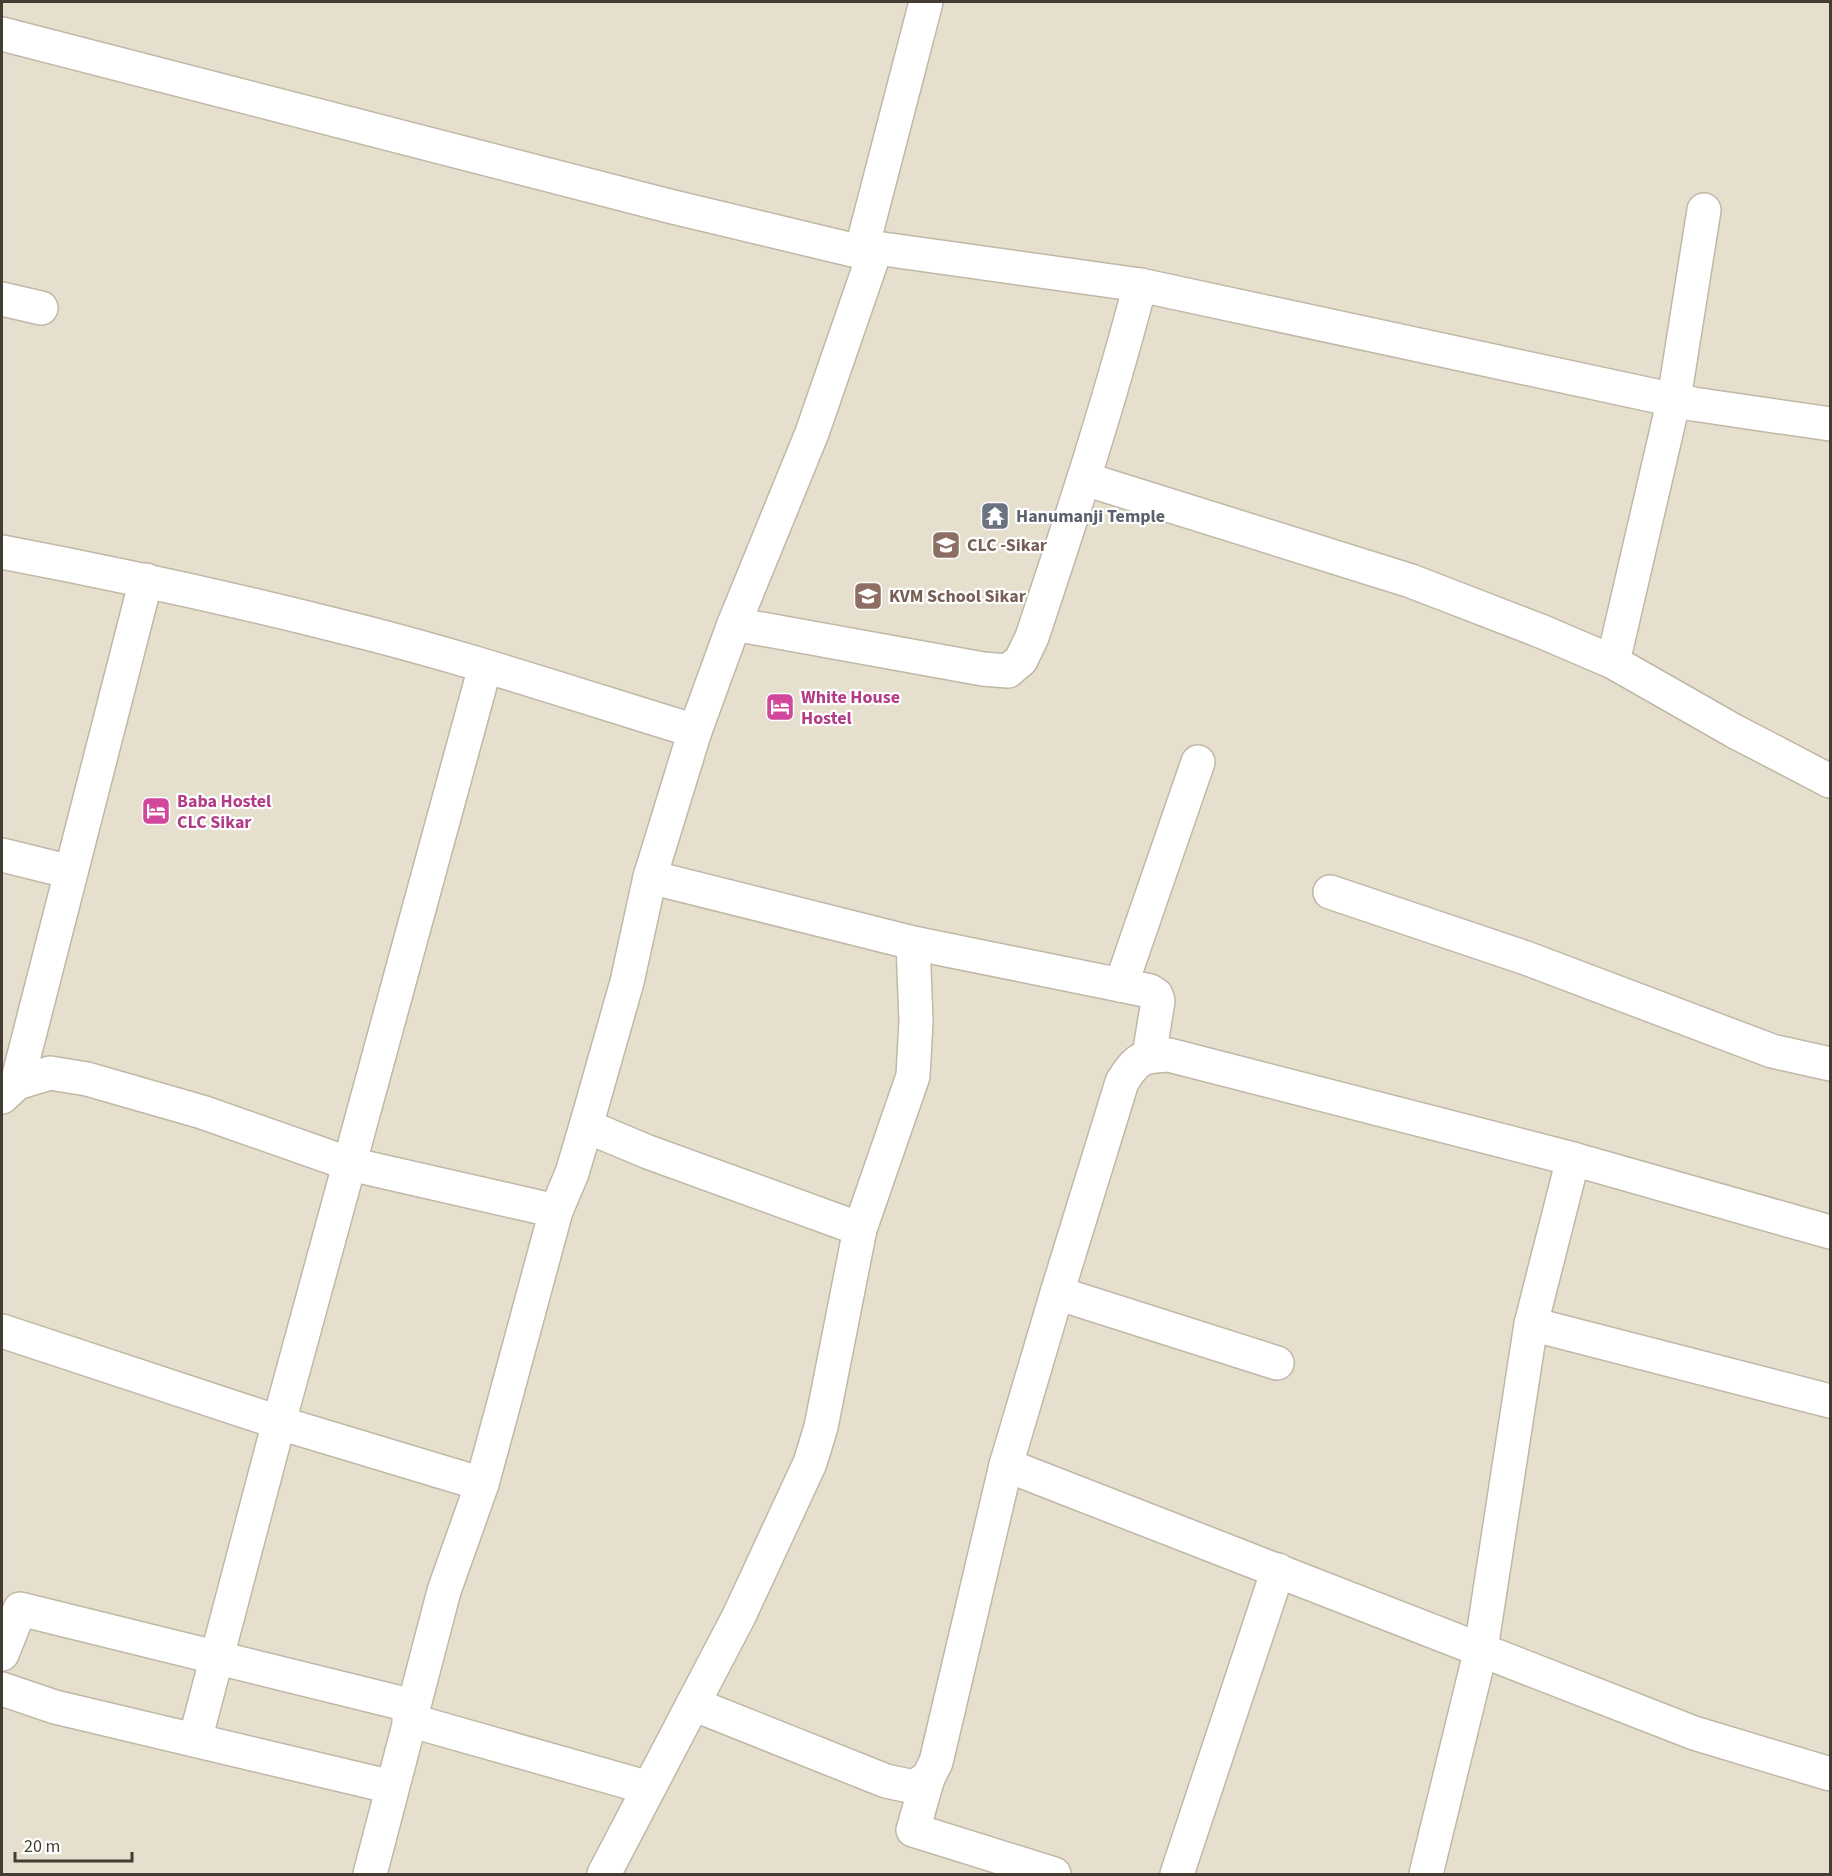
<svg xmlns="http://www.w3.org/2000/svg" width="1832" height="1876" font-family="'Source Sans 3',sans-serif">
  <rect width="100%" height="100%" fill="#f2ede1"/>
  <rect fill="#e7dfce" x="2" y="2" width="1828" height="1872"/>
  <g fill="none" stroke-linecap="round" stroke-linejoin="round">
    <g stroke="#c0b8a6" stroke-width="36">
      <g id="minor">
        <path d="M2 34 669 206 861 252 876 248 1140 285 1693 404 1830 424"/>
        <path d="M861 252 926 2"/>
        <path d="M2 299 41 308"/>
        <path d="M1085 479 1411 581 1543 632 1613 662 1734 731 1830 781"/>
        <path d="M2 552C118 574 233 599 347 628 465 657 580 696 695 731"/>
        <path d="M734 624 983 669 1008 671 1021 660 1032 637C1071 520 1109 404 1140 285"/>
        <path d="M1613 662 1674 399 1704 210"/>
        <path d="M2 855 71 872"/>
        <path d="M650 877 913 943 1150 991 1156 995 1158 1001 1149 1056"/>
        <path d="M1330 892 1526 958 1772 1051 1830 1064"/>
        <path d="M1121 985 1198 762"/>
        <path d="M17 1083 146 580"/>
        <path d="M2 1097 17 1083 50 1073 87 1079 202 1112 350 1164 556 1211"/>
        <path d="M586 1126 648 1152 860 1229"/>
        <path d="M1057 1293 1277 1363"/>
        <path d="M1531 1324 1830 1401"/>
        <path d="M2 1331 293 1427 482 1484"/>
        <path d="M1006 1465 1694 1733 1830 1774"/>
        <path d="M2 1654 20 1609 413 1706"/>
        <path d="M2 1689 55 1707 392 1787"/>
        <path d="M693 1704 886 1781 914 1787 928 1778 936 1762 1006 1465 1057 1293 1122 1082C1137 1058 1142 1056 1169 1055L1573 1159 1830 1232"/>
        <path d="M409 1720 649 1788"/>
        <path d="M195 1740 279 1422 485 667"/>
        <path d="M928 1778 913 1830 1054 1874"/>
        <path d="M370 1874 444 1591 482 1484 556 1211 572 1173 586 1126 627 982 650 877 695 731 734 624 812 433 876 248"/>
        <path d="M604 1874 739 1616 810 1463 821 1427 860 1229 913 1076 916 1021 913 943"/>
        <path d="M1177 1874 1278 1570"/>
        <path d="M1426 1874 1481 1649 1531 1324 1573 1159"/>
      </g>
    </g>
    <use href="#minor" stroke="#fff" stroke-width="33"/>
  </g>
  <defs>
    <g id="temple-square" transform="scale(1.5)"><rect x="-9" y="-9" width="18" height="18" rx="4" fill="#6b7280" stroke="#fff"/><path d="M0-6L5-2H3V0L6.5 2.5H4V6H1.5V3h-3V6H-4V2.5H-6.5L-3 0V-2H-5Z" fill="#fff"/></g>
    <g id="school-square" transform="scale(1.5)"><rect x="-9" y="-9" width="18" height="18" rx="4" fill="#8d6e63" stroke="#fff"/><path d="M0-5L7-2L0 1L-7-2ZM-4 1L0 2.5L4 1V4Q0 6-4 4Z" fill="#fff"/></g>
    <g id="hotel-square" transform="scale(1.5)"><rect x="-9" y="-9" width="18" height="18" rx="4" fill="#d1479c" stroke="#fff"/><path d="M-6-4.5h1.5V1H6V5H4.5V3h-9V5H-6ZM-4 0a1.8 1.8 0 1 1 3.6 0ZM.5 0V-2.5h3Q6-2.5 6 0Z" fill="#fff"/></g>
  </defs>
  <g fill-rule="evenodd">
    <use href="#temple-square" x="995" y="516"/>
    <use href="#school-square" x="946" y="545"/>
    <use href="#school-square" x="868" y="596"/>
    <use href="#hotel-square" x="780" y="707"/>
    <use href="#hotel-square" x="156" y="811"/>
  </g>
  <g text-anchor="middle" stroke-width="4.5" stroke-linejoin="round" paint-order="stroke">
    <g font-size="18" font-weight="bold" fill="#5b616d" stroke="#fff" text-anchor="start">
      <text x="1016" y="522">Hanumanji Temple</text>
    </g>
    <g font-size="18" font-weight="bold" fill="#785e54" stroke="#fff" text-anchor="start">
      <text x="967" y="551">CLC -Sikar</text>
      <text x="889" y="602">KVM School Sikar</text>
    </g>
    <g font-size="18" font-weight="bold" fill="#b23c85" stroke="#fff" text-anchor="start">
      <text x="801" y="703">White House<tspan x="801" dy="21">Hostel</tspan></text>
      <text x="177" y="807">Baba Hostel<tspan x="177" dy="21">CLC Sikar</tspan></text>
    </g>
  </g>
  <rect width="1832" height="1876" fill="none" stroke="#433c32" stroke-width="6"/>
  <path d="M15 1852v9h117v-9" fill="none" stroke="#433c32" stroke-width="3"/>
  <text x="24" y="1852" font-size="18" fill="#433c32" stroke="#ffffff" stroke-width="4.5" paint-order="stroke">20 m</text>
</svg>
